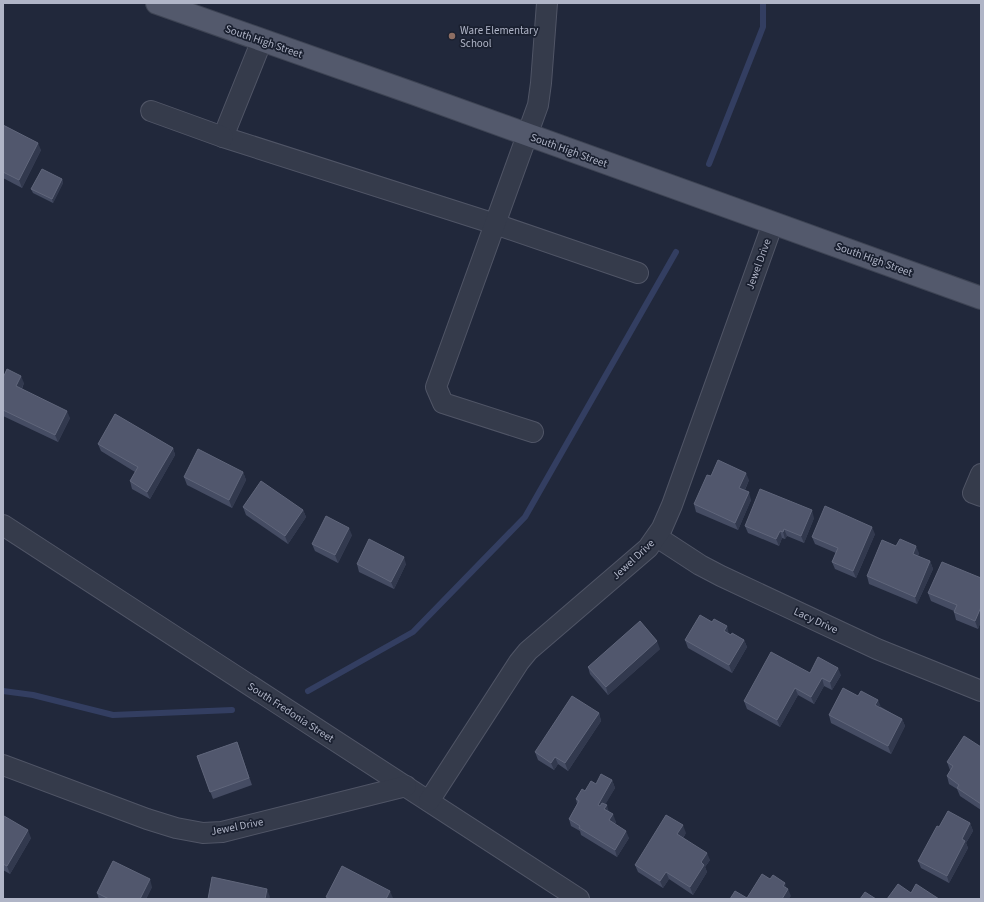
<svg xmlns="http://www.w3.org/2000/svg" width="984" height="902" font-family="'Source Sans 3',sans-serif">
  <rect width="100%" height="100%" fill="#21283b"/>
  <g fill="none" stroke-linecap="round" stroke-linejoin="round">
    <g stroke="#333e61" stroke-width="6">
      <path d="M709 164 763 27V3"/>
      <path d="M3 691 33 695 113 715 232 710"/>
      <path d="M308 691 413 632 525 517 676 252"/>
    </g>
    <g stroke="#505566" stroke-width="22">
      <g id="minor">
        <path d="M262 40 223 137 495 224 638 273"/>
        <path d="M151 111 223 137"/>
        <path d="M533 432 443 403 436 387 538 105 541 83 547 3"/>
        <path d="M981 474 973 493 981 496"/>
        <path d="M3 525 579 899"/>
        <path d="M657 537 700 565 721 576 877 649 981 691"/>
        <path d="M3 765 147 819 176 828 203 833 222 832 406 786"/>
        <path d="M429 801 519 662 528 651 648 548 662 528 672 505 773 223"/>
      </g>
    </g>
    <g stroke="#3e4454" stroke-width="24">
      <path id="major" d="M157 3 415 94 981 298"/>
    </g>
    <use href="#minor" stroke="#353b4b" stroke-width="20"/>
    <use href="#major" stroke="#53596c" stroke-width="22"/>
  </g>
  <g fill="#454c63">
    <path d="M3 125 41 150 22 188 3 178Z"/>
    <path d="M62 179 63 183 53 203 33 193 31 189Z"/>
    <path d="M3 378 24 383 22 389 70 418 58 442 3 416Z"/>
    <path d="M98 444 173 448 175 455 150 499 132 489 130 481 135 472 101 451Z"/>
    <path d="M243 472 246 480 232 508 187 485 184 477Z"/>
    <path d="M711 476 749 480 745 490 751 500 738 530 696 512 694 504Z"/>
    <path d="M243 507 303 510 306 517 288 544 246 515Z"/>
    <path d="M814 518 804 543 787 536 785 539 782 538 779 546 748 533 745 526Z"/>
    <path d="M875 534 856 578 835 569 832 562 836 553 815 544 812 537Z"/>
    <path d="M352 535 338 563 315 551 312 544Z"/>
    <path d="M896 546 919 553 918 556 930 561 933 569 917 604 869 584 867 576Z"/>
    <path d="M357 564H406L394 589 359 572Z"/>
    <path d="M981 578V621L978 629 956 620 954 612V611L931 601 928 593Z"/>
    <path d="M729 634 744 640 747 647 732 673 688 648 685 640Z"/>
    <path d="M660 649 608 695 590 674 588 667Z"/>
    <path d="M810 673 841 675 832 690 824 686 814 704 798 695 780 727 747 709 744 701Z"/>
    <path d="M881 707 902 719 905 726 891 754 831 723 829 715Z"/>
    <path d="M599 713 601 721 568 771 558 764 554 770 538 760 535 752Z"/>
    <path d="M237 742 252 785 213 799 197 756Z"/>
    <path d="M981 747V810L960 796 957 789 949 784 947 776 951 770H950L947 762Z"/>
    <path d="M612 780 615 788 605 804 609 812 616 822 615 824 629 838 617 857 581 835 580 831 571 826 569 819 577 804 576 799 596 784Z"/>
    <path d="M3 817 31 838 10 874 3 870Z"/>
    <path d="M970 823 973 831 966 843 968 848 949 883 921 868 918 861 939 827Z"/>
    <path d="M686 833 683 838 710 860 705 867 707 872 693 895 669 879 663 888 638 872 635 865Z"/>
    <path d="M152 887 146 899H99L97 893Z"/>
  </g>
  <g fill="#32394e">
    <path d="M38 143 41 150 22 188 19 180Z"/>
    <path d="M62 179 63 183 53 203 52 199Z"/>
    <path d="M21 376 24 383 19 394 16 386Z"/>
    <path d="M67 411 70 418 58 442 55 435Z"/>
    <path d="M173 448 175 455 150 499 147 492Z"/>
    <path d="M243 472 246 480 232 508 229 500Z"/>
    <path d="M746 473 749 480 742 496 739 488Z"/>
    <path d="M749 492 751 500 738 530 735 523Z"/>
    <path d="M303 510 306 517 288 544 285 536Z"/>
    <path d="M812 510 814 518 804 543 801 536Z"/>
    <path d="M872 527 875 534 856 578 853 571Z"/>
    <path d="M349 528 352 535 338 563 335 555Z"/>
    <path d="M784 529 787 536 785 539 783 532Z"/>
    <path d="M780 531 782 538 779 546 776 539Z"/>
    <path d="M916 546 919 553 916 561 913 554Z"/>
    <path d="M404 557 406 564 394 589 391 582Z"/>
    <path d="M930 561 933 569 917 604 915 597Z"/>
    <path d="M981 607V621L978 629 975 621Z"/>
    <path d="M727 626 729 634 724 631Z"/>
    <path d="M744 640 747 647 732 673 729 665Z"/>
    <path d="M657 641 660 649 608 695 606 687Z"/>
    <path d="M838 668 841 675 832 690 830 682Z"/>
    <path d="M822 678 824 686 814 704 811 697Z"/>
    <path d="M795 688 798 695 780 727 777 720Z"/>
    <path d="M878 700 881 707 875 705Z"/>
    <path d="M599 713 601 721 568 771 565 763Z"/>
    <path d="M902 719 905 726 891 754 888 746Z"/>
    <path d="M555 757 558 764 554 770 551 763Z"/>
    <path d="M612 780 615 788 601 812 598 805Z"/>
    <path d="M607 805 609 813 604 809Z"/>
    <path d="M613 814 616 822 612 828 609 820Z"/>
    <path d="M970 823 973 831 966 843 968 848 949 883 947 876 962 839Z"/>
    <path d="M683 825 686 833 680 842 677 834Z"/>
    <path d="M28 830 31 838 10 874 7 866Z"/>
    <path d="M626 831 629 838 617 857 615 850Z"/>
    <path d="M707 853 710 860 705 867 707 872 693 895 690 887 701 862Z"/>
    <path d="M666 872 669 879 663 888 660 881Z"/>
    <path d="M150 879 152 887 146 899H140Z"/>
    <path d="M785 883 787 890 788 889 791 896 789 899H782L783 886Z"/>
    <path d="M267 889 270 897 269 899H265Z"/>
    <path d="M390 891 393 898 392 899H386Z"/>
  </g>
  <g fill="#51576d" stroke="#60667b">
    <path d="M3 125 38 143 19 180 3 172Z"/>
    <path d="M42 169 62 179 52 199 31 189Z"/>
    <path d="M7 369 21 376 16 386 67 411 55 435 3 410V378Z"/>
    <path d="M115 414 173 448 147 492 130 481 138 467 98 444Z"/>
    <path d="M198 449 243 472 229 500 184 477Z"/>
    <path d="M718 460 746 473 739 488 749 492 735 523 694 504 707 475 711 476Z"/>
    <path d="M261 481 303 510 285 536 243 507Z"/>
    <path d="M760 489 812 510 801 536 784 529 783 532 780 531 776 539 745 526Z"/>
    <path d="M825 506 872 527 853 571 832 562 838 548 812 537Z"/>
    <path d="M326 516 349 528 335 555 312 544Z"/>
    <path d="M369 539 404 557 391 582 357 564Z"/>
    <path d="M900 539 916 546 913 554 930 561 915 597 867 576 882 540 896 546Z"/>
    <path d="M942 562 981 578V607L975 621 954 612 957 605 928 593Z"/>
    <path d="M700 615 712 622 714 619 727 626 724 631 731 635 732 633 744 640 729 665 685 640Z"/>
    <path d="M640 621 657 641 606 687 588 667Z"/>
    <path d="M771 652 810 673 818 657 838 668 830 682 822 678 811 697 795 688 777 720 744 701Z"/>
    <path d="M843 688 858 696 861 691 878 700 875 705 902 719 888 746 829 715Z"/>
    <path d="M572 696 599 713 565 763 555 757 551 763 535 752Z"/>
    <path d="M964 736 981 747V804L957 788 959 785 947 776 953 766 947 762Z"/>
    <path d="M237 742 249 778 210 792 197 756Z"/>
    <path d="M601 774 612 780 598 805 600 806 602 803 607 805 604 809 613 814 609 820 626 831 615 850 579 828 580 826 569 819 579 801 576 799 582 789 585 791 591 781 596 784Z"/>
    <path d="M948 811 970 823 962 839 965 841 947 876 918 861 937 826 939 827Z"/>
    <path d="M666 815 683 825 677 834 707 853 701 862 704 865 690 887 666 872 660 881 635 865Z"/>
    <path d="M4 816 28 830 7 866 3 864V817Z"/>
    <path d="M113 861 150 879 140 899H109L97 893Z"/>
    <path d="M342 866 390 891 386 899H330L326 897Z"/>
    <path d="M762 874 770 879 773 875 785 883 783 886 788 889 782 899H730L735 891 747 898Z"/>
    <path d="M212 877 267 889 265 899H208Z"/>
    <path d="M898 884 911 893 916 884 939 899H887Z"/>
    <path d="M865 892 876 899H860Z"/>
  </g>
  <circle fill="#8d6e63" stroke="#1a2030" stroke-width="1.5" cx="452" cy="36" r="4"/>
  <g text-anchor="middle" stroke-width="3.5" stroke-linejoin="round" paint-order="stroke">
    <g font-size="11" fill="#b0b5c7" stroke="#1a2030" text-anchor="start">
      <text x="460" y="34">Ware Elementary<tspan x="460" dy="13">School</tspan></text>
    </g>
    <g font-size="11" fill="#b0b5c7" stroke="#1a2030">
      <text transform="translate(264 41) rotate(19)" y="4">South High Street</text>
      <text transform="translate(569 150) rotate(20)" y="4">South High Street</text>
      <text transform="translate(874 259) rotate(20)" y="4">South High Street</text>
      <text transform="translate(758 264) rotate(-70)" y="4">Jewel Drive</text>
      <text transform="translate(633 559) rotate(-43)" y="4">Jewel Drive</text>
      <text transform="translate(816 620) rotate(25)" y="4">Lacy Drive</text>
      <text transform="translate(291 712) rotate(33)" y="4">South Fredonia Street</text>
      <text transform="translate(237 826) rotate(-11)" y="4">Jewel Drive</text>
    </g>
  </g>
  <rect width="984" height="902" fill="none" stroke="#b0b5c7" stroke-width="8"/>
</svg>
